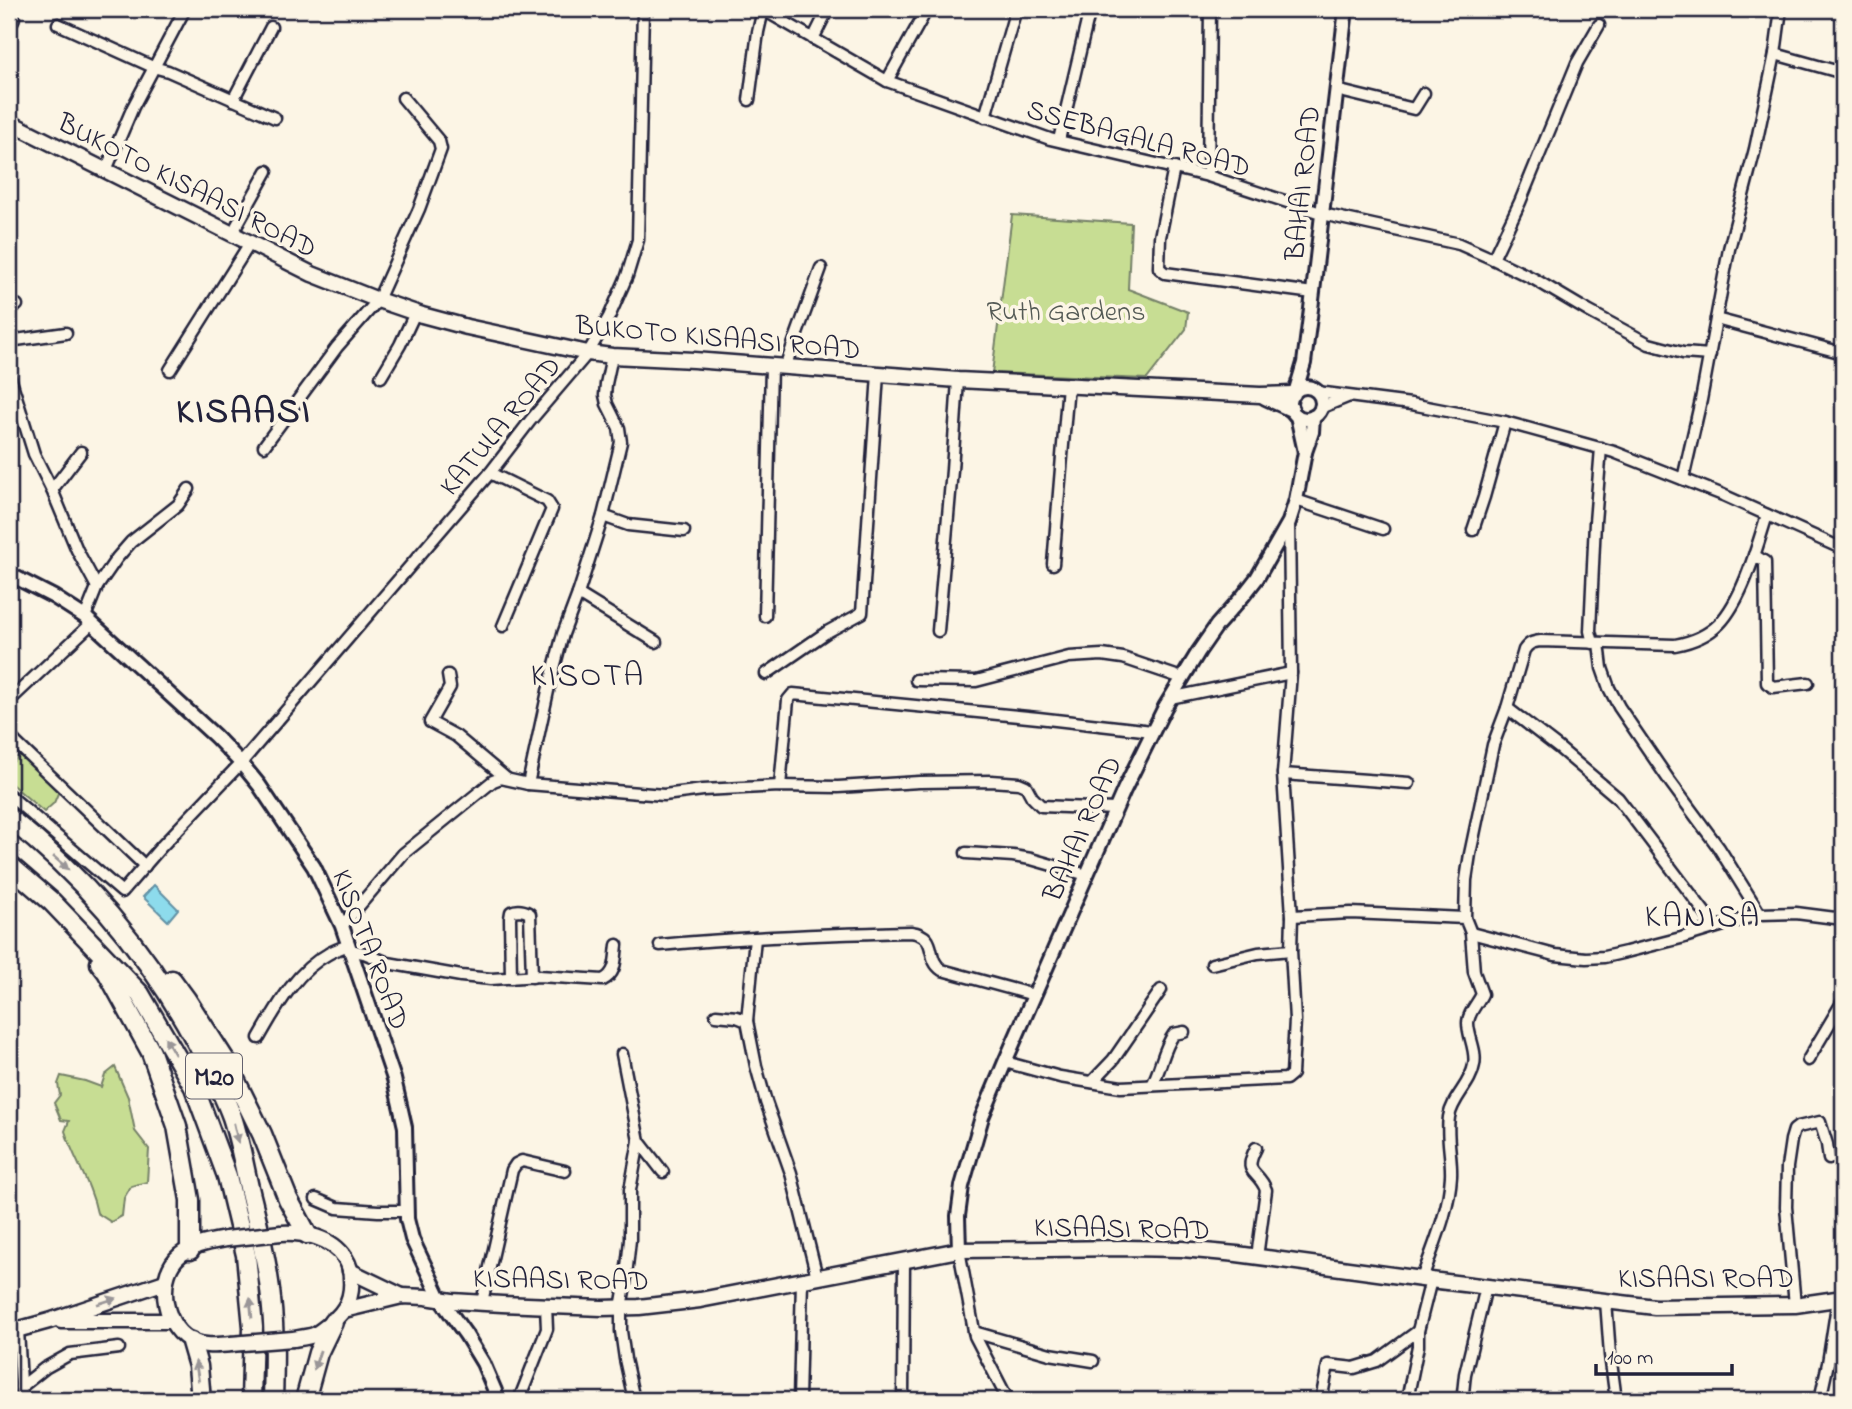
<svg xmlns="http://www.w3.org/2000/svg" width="1852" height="1409" font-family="'Indie Flower',sans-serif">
  <rect width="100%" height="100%" fill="#fcf5e5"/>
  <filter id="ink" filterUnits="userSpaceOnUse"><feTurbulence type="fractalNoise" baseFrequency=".0143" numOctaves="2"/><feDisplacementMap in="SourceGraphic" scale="14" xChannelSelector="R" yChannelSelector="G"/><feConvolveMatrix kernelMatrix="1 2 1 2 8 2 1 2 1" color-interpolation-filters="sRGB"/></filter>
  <g filter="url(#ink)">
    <g fill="#c7dd93" stroke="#748067" stroke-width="2">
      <path d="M1012 215 1131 223 1128 289 1188 312 1186 329 1147 379 992 373Z"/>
      <path d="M20 754 59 791 54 803 44 812 9 782V766Z"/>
      <path d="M115 1067 128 1097 135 1131 149 1149 147 1182 131 1186 124 1198 122 1216 111 1222 97 1213C91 1183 74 1160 65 1131L69 1121 61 1120 54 1103 60 1095 58 1084 61 1076 85 1081 101 1087 105 1075Z"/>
    </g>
    <path fill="#8ddbec" stroke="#6291a5" stroke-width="2" d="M154 885 178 909 168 921 143 897Z"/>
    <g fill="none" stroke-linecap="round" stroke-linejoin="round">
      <g stroke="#22223b" stroke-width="15">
        <g id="minor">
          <path d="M762 9 887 81 1050 139 1208 176 1327 215 1459 244 1493 259 1534 279 1588 311 1649 344 1683 353 1710 355"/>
          <path d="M58 24 153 67 168 71 275 118"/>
          <path d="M9 29 14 18"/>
          <path d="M813 39 828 9"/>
          <path d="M1775 54 1843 73"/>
          <path d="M887 81 927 9"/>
          <path d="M1336 90 1414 109 1424 93"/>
          <path d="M233 100 271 27"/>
          <path d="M749 100 758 32 763 10"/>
          <path d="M985 117 1016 9"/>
          <path d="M1059 140 1090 9"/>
          <path d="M1174 168 1160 237 1159 268 1165 273 1313 293"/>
          <path d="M106 170 133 107 185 9"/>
          <path d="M1208 176 1210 9"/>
          <path d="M232 234 267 171"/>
          <path d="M1493 259 1520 202 1577 63 1599 25"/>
          <path d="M9 303 17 305"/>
          <path d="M1716 319 1843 353"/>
          <path d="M9 341 66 333"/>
          <path d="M785 367 821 268"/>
          <path d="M170 370 250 243"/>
          <path d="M9 374 34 454 52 490 77 550 97 587"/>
          <path d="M381 377 400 345 415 313"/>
          <path d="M1317 392 1411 404 1505 422 1614 452 1723 495 1843 549"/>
          <path d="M1320 408 1347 397"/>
          <path d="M264 446 337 347 378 300 419 209 441 149 439 141 403 98"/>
          <path d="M490 473 547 501 552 509 503 626"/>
          <path d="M1683 479 1701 400 1729 249 1755 149 1775 54 1781 9"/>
          <path d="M52 490 81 452"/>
          <path d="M1296 500 1383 529"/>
          <path d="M603 516 628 525 684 531"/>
          <path d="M1473 530 1484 497 1505 422"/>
          <path d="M1754 555 1765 562 1767 683 1773 687 1808 683"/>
          <path d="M1053 564 1068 385"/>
          <path d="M578 594 656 642"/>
          <path d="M765 616 771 366"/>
          <path d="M85 617 97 587 117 558 131 542 178 505 189 489"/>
          <path d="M938 631 952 470 958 380"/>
          <path d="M1593 643 1590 631 1595 522 1601 448"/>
          <path d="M1599 643 1602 668 1609 688 1619 707 1671 783 1719 848 1760 914"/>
          <path d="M766 674 827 632 862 613 878 374"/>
          <path d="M448 675 450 687 430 722 456 736 507 779"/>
          <path d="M916 680 976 681 1069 657 1102 655 1123 658 1182 678"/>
          <path d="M1170 698 1291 673"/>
          <path d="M9 701 92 623"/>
          <path d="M1507 708 1559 748 1618 798 1715 926"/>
          <path d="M9 735 15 742 9 749"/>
          <path d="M15 742 145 866"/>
          <path d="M1283 774 1409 783"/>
          <path d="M528 784 548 691 563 634 578 594 603 516 621 442 619 428 607 404 605 395 606 384 612 356"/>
          <path d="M780 786 788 700 793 694 1038 718 1152 731"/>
          <path d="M9 795 122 892 161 847 241 763 490 473 530 421 588 353 609 317 627 276 638 240 643 9"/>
          <path d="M966 853 1013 856 1031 859 1087 875"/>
          <path d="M1292 916 1351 913 1465 918 1471 933 1474 972 1482 994C1478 1003 1468 1013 1468 1023 1468 1037 1477 1050 1474 1065 1471 1084 1452 1098 1449 1117 1446 1137 1452 1157 1451 1176 1449 1212 1433 1246 1422 1279"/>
          <path d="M1465 918 1466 880 1470 854 1493 745 1507 708 1524 650C1529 643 1532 642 1541 641L1675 645C1691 642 1708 635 1719 624 1743 599 1757 547 1767 515"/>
          <path d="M342 926 403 854 493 781 501 778 528 784 664 795 703 790 780 786 838 787 919 782 991 781 1019 783 1026 786 1032 797 1041 806 1115 809"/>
          <path d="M1471 933 1555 955 1586 958 1604 957 1626 952 1681 938 1760 914 1796 913 1843 919"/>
          <path d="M660 945C743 937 827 934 911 932 940 936 924 958 942 970L1034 995"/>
          <path d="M350 950 364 953 388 963 461 976 491 979 539 976 603 980C617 973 615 959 617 945"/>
          <path d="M1212 964 1258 953 1291 950"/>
          <path d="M511 978 510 918 511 912C517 909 525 910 530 914L532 977"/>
          <path d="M716 1015 737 1017 747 1021 756 1066 766 1102 791 1173 817 1277"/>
          <path d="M747 1021 755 938"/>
          <path d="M259 1038C277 1007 295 972 328 954 334 950 342 948 348 945"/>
          <path d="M622 1054 639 1141 630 1190V1240L625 1285 621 1308V1331L625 1359 634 1400"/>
          <path d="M1808 1060 1843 1001"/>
          <path d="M1005 1062 1060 1077 1121 1087 1286 1079 1292 1074 1295 1020 1291 950 1292 916 1283 774 1291 673 1289 522"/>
          <path d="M1092 1082 1113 1060 1161 990"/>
          <path d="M1152 1085C1161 1069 1163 1049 1174 1034L1184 1032"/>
          <path d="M639 1141 663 1172"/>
          <path d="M1256 1148C1242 1175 1258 1169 1266 1190L1257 1257"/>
          <path d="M316 1199 337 1208 378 1211H407"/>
          <path d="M959 1250 975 1336 1008 1400"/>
          <path d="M1606 1301 1610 1355 1616 1400"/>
          <path d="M482 1302 512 1170 516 1164 522 1161 565 1171"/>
          <path d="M1795 1305 1786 1207 1787 1167 1791 1140 1794 1130 1798 1127 1820 1122 1827 1144 1829 1159"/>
          <path d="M18 1330 22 1400"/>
          <path d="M974 1332 1050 1354 1093 1361"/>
          <path d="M21 1387 45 1368 70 1354 119 1348"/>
          <path d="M519 1400 547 1329 546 1306"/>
          <path d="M799 1400 802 1280"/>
          <path d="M903 1400 904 1260"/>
          <path d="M1324 1400 1322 1395 1328 1365 1354 1368 1377 1361 1418 1331"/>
          <path d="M1407 1400 1418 1346V1331L1431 1280"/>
          <path d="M1464 1400 1463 1393 1465 1374 1486 1287"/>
          <path d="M1820 1400 1828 1363 1838 1299"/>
        </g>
      </g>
      <g stroke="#22223b" stroke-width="18">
        <g id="tertiary">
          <circle cx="1306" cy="403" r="16"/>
          <path d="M1296 390 1304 363 1311 309 1346 9"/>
          <path d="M1297 416 1305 452"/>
          <path d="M9 574 54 597 85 617 215 736 241 763 259 785 314 867 342 926 394 1079 405 1127 407 1219 412 1239 441 1300 466 1335 483 1363 495 1391 497 1400"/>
          <path d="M959 1250 958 1216 962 1186 982 1117 1005 1062 1124 790 1165 707 1199 651 1217 625 1243 596 1257 578 1289 522 1296 500 1305 452 1312 432 1313 417"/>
        </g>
      </g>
      <g stroke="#22223b" stroke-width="19">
        <g id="secondary">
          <path d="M9 122 312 274 378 300 422 315 467 327 588 353 612 356 694 360 958 380 1260 395 1293 394"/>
          <path d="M1265 397 1291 409"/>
          <path d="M281 1233C303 1232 332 1237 345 1258 349 1264 351 1272 351 1279 353 1302 342 1316 323 1329 320 1331 318 1333 314 1335 308 1337 299 1338 293 1339"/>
          <path d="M226 1239C209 1242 189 1245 176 1259 156 1282 164 1330 194 1342 206 1347 218 1345 231 1344"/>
          <path d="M350 1271 402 1296"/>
          <path d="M344 1310 402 1296 426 1297 452 1301 502 1304 602 1308 639 1307 700 1300 959 1250 1124 1248 1182 1249 1237 1254 1422 1279 1655 1307 1795 1305 1843 1298"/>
          <path d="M61 1321H170"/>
          <path d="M9 1332 49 1321 165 1282"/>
        </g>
      </g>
      <g stroke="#22223b" stroke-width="23">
        <g id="motorway">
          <path d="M9 818C88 880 151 957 198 1045 210 1069 223 1092 232 1117 241 1144 245 1173 252 1200 260 1232 268 1266 271 1299 275 1333 274 1367 273 1400"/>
          <path d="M9 865 52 902 140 994 194 1087 227 1176 246 1255 253 1327 251 1400"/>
          <path d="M100 963 107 972 151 1052 177 1126 190 1200V1250"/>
          <path d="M172 980 186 999 227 1063 262 1134 288 1199 307 1234"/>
          <path d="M191 1342 198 1366 201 1400"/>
          <path d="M305 1400 318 1353 333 1322"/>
        </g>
      </g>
      <use href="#minor" stroke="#fcf5e5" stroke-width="10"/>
      <use href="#tertiary" stroke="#fcf5e5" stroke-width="12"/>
      <use href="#secondary" stroke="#fcf5e5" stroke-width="14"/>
      <use href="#motorway" stroke="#fcf5e5" stroke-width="18"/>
      <g stroke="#22223b" stroke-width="19" stroke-linecap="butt">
        <g id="secondary-bridge">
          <path d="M226 1239 281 1233"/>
          <path d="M231 1344 293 1339"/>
        </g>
      </g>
      <use href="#secondary-bridge" stroke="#fcf5e5" stroke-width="14"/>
    </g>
    <defs><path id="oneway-solid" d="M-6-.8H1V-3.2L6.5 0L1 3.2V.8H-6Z" transform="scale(1.75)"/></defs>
    <g fill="#9a9698">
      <use href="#oneway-solid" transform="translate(61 863) rotate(41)"/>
      <use href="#oneway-solid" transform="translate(170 1046) rotate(-120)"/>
      <use href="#oneway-solid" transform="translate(236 1133) rotate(77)"/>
      <use href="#oneway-solid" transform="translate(107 1301) rotate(-18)"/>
      <use href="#oneway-solid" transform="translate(251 1308) rotate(-95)"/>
      <use href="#oneway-solid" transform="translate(317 1360) rotate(108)"/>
      <use href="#oneway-solid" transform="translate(197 1371) rotate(-99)"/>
    </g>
  </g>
  <g text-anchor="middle" stroke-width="7" stroke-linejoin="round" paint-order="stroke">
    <rect fill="#fcf5e5" stroke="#63616e" stroke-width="2" x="186" y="1053.5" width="56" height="45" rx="5"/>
    <g font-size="26" font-weight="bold" fill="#22223b">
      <text x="214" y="1085">M20</text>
    </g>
    <g font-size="28" fill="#22223b" stroke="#fcf5e5">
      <text transform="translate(1139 137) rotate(15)" y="10">SSEBAGALA ROAD</text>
      <text transform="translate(1301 183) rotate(-84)" y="10">BAHAI ROAD</text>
      <text transform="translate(188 184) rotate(27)" y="10">BUKOTO KISAASI ROAD</text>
      <text transform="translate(718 336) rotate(5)" y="10">BUKOTO KISAASI ROAD</text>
      <text transform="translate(499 425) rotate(-50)" y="10">KATULA ROAD</text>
      <text transform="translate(1081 828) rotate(-66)" y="10">BAHAI ROAD</text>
      <text transform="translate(372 949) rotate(69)" y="10">KISOTA ROAD</text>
      <text transform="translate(1122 1227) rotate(1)" y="10">KISAASI ROAD</text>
      <text x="1706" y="1287">KISAASI ROAD</text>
      <text transform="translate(561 1278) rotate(1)" y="10">KISAASI ROAD</text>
    </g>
    <g font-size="28" fill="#545a55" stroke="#fcf5e5">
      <text x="1066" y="320">Ruth Gardens</text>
    </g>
    <g font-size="32" letter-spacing="2" fill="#22223b" stroke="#fcf5e5">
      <text x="588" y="685">KISOTA</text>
      <text x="1703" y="926">KANISA</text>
    </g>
    <g font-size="35" font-weight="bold" letter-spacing="2" fill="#22223b" stroke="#fcf5e5">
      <text x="244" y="422">KISAASI</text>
    </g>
  </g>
  <rect width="1852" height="1409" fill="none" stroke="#fcf5e5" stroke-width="35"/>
  <rect x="18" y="18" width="1817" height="1374" fill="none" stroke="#22223b" stroke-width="2.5" filter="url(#ink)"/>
  <path d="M1596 1364v10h136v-10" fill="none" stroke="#22223b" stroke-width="3.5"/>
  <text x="1607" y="1364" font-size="21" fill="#22223b" stroke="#fcf5e5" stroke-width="5" paint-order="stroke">100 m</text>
</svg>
